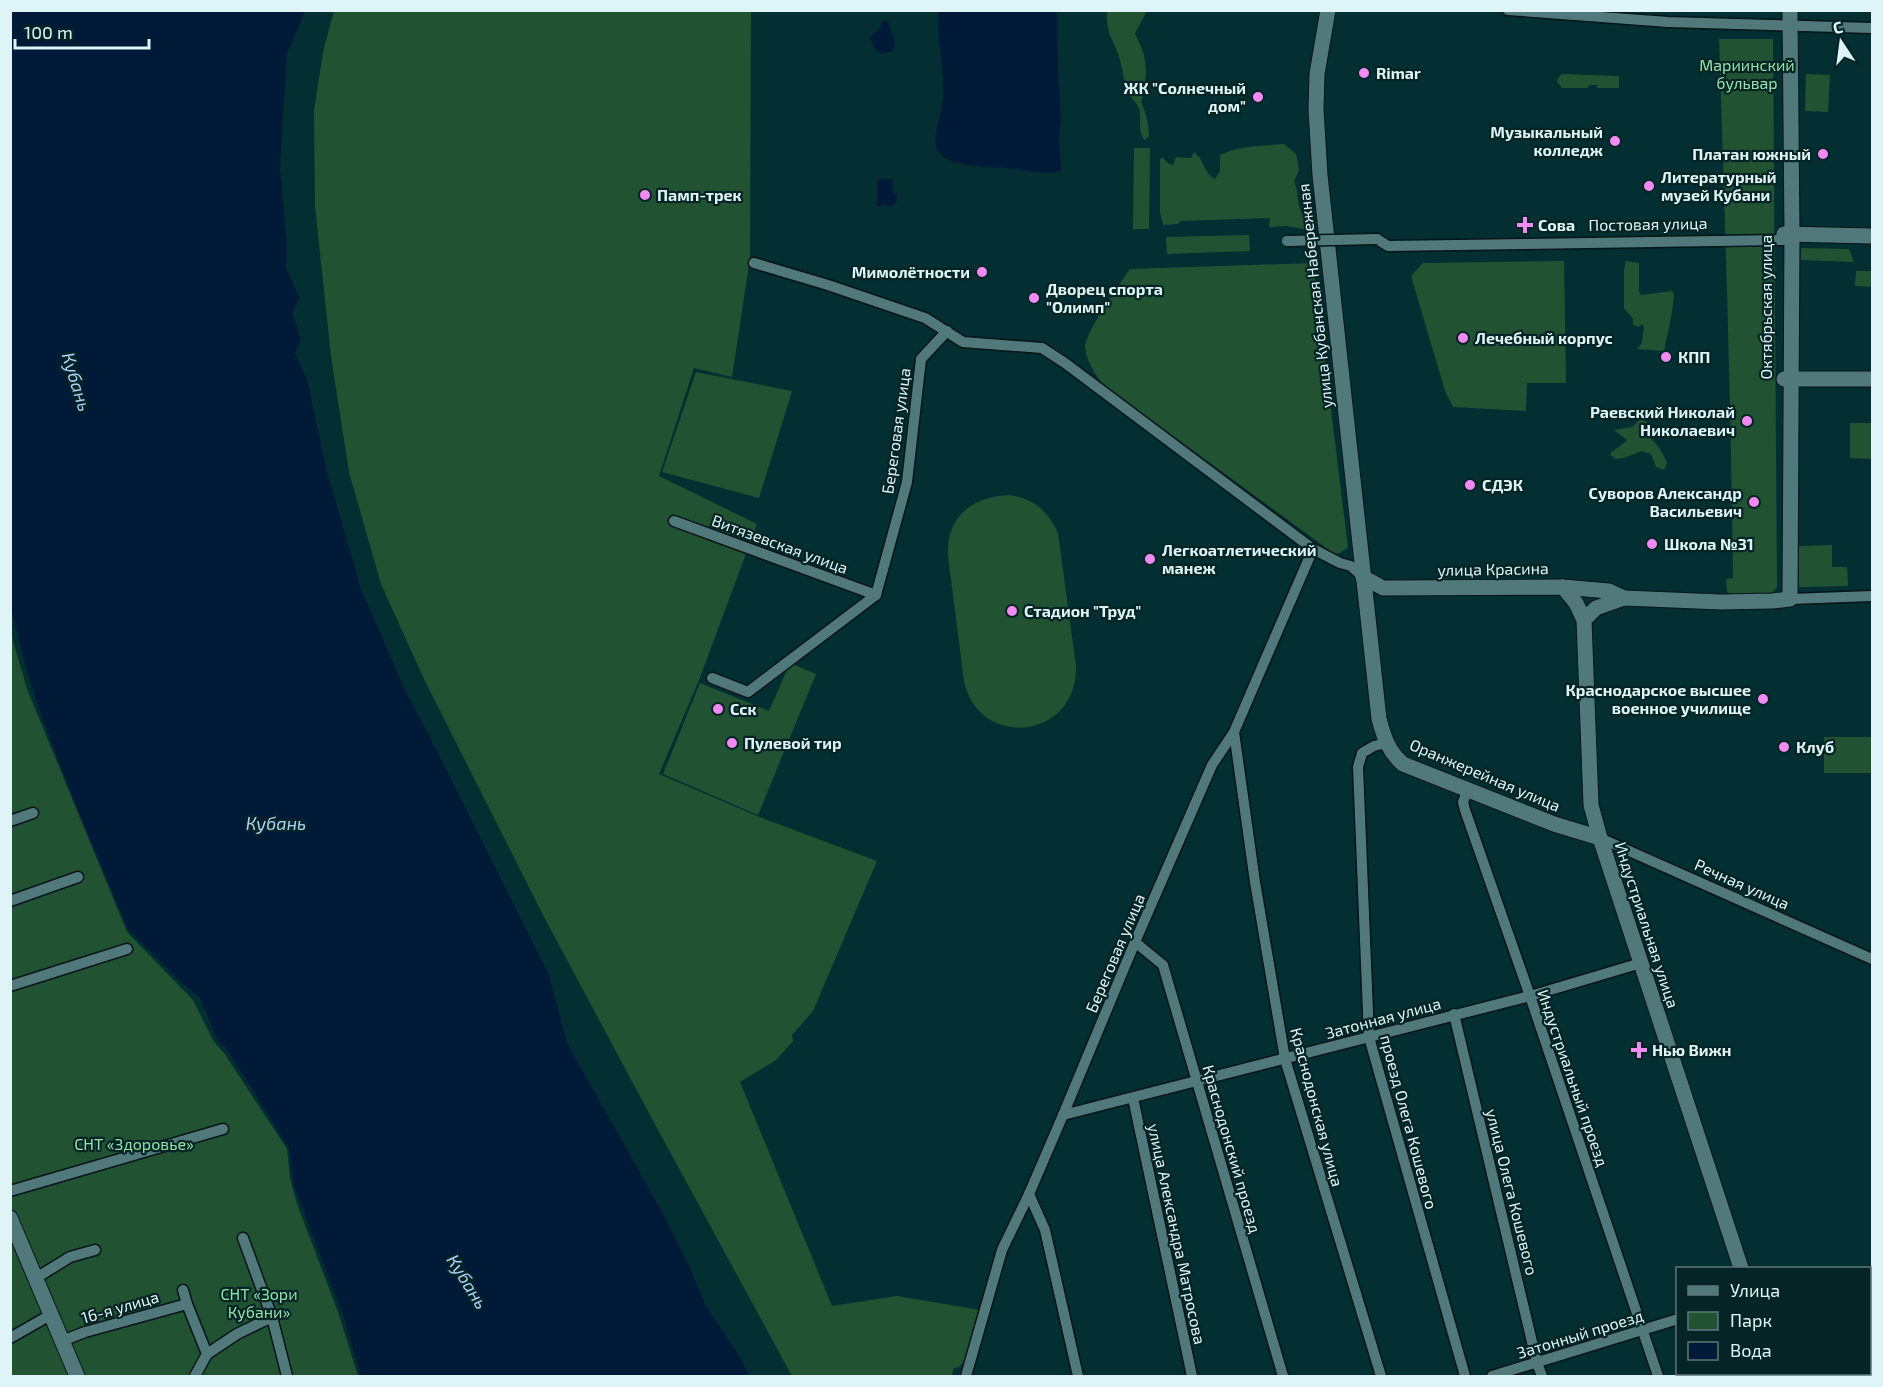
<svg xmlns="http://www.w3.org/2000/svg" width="1883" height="1387" font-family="'Exo 2',sans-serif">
  <rect width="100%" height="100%" fill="#032f32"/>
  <g fill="#215333">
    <path d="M1107 10 1146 11C1144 20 1138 25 1135 34 1138 40 1141 46 1143 52 1148 67 1146 87 1141 102 1146 113 1149 124 1149 136L1145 140C1137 132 1142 119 1139 108 1136 102 1131 98 1128 93 1124 82 1123 71 1120 60 1115 41 1105 34 1107 10Z"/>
    <path d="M334 11H751L750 258 732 377 694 368 659 476 757 524 699 680 659 774 762 818 877 861 813 1011 792 1035 793 1041 776 1060 740 1082 832 1306 897 1296 980 1310 965 1361 959 1367 954 1368 952 1374 954 1376H792L657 1128 544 917 424 679 381 584 349 472 331 356 315 206 314 111 323 52Z"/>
    <path d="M1719 39H1773L1777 587 1772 593 1767 595H1731L1727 592 1726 579 1733 578C1731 398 1725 219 1719 39Z"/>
    <path d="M1562 74 1619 76V88H1597V85H1590L1587 88H1562L1557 81 1558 78Z"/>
    <path d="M1806 74 1830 75 1828 112 1805 111Z"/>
    <path d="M1284 144 1296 154 1299 170 1294 181C1298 189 1297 198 1299 206 1302 216 1308 220 1308 230L1287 226 1269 227 1270 218 1181 221 1178 224 1163 225 1160 212V160L1162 157 1168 163 1173 165 1176 157 1191 158 1194 152C1204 159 1204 174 1215 179L1220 171V155C1240 145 1262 146 1284 144Z"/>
    <path d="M1134 148H1150L1149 229H1133Z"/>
    <path d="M1249 235 1250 251 1167 254 1166 237Z"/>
    <path d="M1801 248 1849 249 1854 262 1801 260Z"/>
    <path d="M1564 261 1566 383H1527L1526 411 1453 407 1445 391 1411 276 1423 263Z"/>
    <path d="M1626 261 1639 263V292L1641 295 1672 291 1674 293C1673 313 1668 331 1664 351L1637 349 1642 343 1644 327 1642 324 1639 327 1633 325V319L1624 308V270Z"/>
    <path d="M1313 263 1348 548 1336 555 1103 385C1095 373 1086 361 1085 347 1085 333 1121 282 1130 269Z"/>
    <path d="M1856 271H1872V287L1855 286Z"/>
    <path d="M696 372 792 391 759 498 662 472Z"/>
    <path d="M1641 418 1647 422 1646 433C1656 443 1661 449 1667 463L1664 470 1656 467 1651 454 1642 451 1624 458 1615 459 1610 454C1615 448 1622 446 1627 440L1614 430 1632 427Z"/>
    <path d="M1850 423H1872V459L1850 458Z"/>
    <path d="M1009 495C1033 498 1048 511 1058 533L1076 666C1078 739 979 751 964 681L948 556C946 517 971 497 1009 495Z"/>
    <path d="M1832 545V567H1847L1848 586 1799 587V546Z"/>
    <path d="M10 630 27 689 127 932 193 1000 214 1042 224 1053 287 1149 290 1178 297 1204 338 1312 358 1376H11Z"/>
    <path d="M790 663 816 674 758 815 663 774 700 683 769 711Z"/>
    <rect x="1824" y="737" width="47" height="36"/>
  </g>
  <g fill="#001a37">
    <path d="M10 11H305L287 54 280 166 287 248 286 268 300 299 292 312 301 339 295 353 307 379 326 468 361 589 405 690 437 751 549 975 567 1043 661 1210 690 1268 706 1306 738 1354 750 1376H361L342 1312 294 1186 289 1148 226 1048 218 1041 200 998 177 978 128 929 77 808 42 718 25 664 11 608Z"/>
    <path d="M938 11H1057L1058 74 1061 115 1059 137 1061 170C1051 177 1021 169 1007 168 991 167 953 167 941 155 929 143 940 120 942 106 947 74 936 43 938 11Z"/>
    <path d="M888 21C890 32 904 51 885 53 882 54 879 53 876 50 873 46 873 42 869 38L879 29 882 22Z"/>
    <path d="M877 179H892L893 193H896L898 198 893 207 883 205 877 206Z"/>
  </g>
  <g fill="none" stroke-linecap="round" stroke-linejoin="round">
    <g stroke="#001618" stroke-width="13">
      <g id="street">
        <path d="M1508 10 1668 22 1872 28"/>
        <path d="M1377 239 1388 246 1785 240"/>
        <path d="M754 263 828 285 925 318 963 342 1042 348 1065 363 1313 549 1340 563 1351 566 1363 577"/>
        <path d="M674 521 876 595"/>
        <path d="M1790 599 1872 596"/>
        <path d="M712 678 748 692 876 595 907 482 921 359 947 331"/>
        <path d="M1234 732 1255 882 1285 1059 1381 1376"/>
        <path d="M1386 743 1374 746 1362 753 1358 767 1369 1037 1465 1376"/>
        <path d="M1468 789 1463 802 1465 810 1530 996 1658 1376"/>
        <path d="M10 821 33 813"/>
        <path d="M1600 838 1872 959"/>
        <path d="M10 901 78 877"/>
        <path d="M1135 942 1163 965 1283 1376"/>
        <path d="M10 986 127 949"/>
        <path d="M1454 1014 1537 1363 1542 1376"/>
        <path d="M1133 1098 1192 1376"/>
        <path d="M1063 1115 1530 996 1641 963"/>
        <path d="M10 1191 223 1129"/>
        <path d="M1029 1194 1045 1230 1078 1376"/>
        <path d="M243 1238 272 1317 287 1376"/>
        <path d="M36 1278 70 1257 95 1250"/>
        <path d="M183 1290 187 1304 207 1354 195 1376"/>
        <path d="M10 1338 52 1314"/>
        <path d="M62 1341 85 1332 187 1304"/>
        <path d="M207 1354 237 1334 272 1317"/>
        <path d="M966 1376 1002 1250 1029 1194 1063 1115 1135 942 1212 765 1234 732 1313 549"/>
        <path d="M1492 1376 1678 1319"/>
      </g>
    </g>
    <g stroke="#001618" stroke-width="17">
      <g id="secondary">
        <path d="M1328 10 1317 74 1316 110 1320 175 1379 719C1384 737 1388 751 1403 764L1554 824 1600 838"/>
        <path d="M1784 234 1872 236"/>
        <path d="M1784 379H1872"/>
        <path d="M1363 577 1383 588 1563 587 1609 591 1624 598"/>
        <path d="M1563 587 1576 603 1584 620 1591 805 1600 838 1741 1268"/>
        <path d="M1584 620 1596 608 1624 598 1721 602 1772 601 1790 599 1792 234 1790 10"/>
        <path d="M10 1218 77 1376"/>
        <path d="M1870 1274H1872"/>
        <path d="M1777 1374 1778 1376"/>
      </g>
    </g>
    <use href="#street" stroke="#51797c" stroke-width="10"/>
    <use href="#secondary" stroke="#51797c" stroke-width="15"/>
    <g stroke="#001618" stroke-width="13" stroke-linecap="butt">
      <path id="street-bridge" d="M1287 241 1377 239"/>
    </g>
    <use href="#street-bridge" stroke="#51797c" stroke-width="10"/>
  </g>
  <g fill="#f28af3" stroke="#052426" stroke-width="2">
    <circle cx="1364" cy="73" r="6"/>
    <circle cx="1258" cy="97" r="6"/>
    <circle cx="1615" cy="141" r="6"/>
    <circle cx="1823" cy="154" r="6"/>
    <circle cx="1649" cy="186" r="6"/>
    <circle cx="645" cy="195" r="6"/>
    <path d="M1522 216h6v6h6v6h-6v6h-6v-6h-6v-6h6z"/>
    <circle cx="982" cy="272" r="6"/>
    <circle cx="1034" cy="298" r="6"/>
    <circle cx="1463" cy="338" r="6"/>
    <circle cx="1666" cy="357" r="6"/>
    <circle cx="1747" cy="421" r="6"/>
    <circle cx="1470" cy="485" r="6"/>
    <circle cx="1754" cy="502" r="6"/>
    <circle cx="1652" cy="544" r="6"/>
    <circle cx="1150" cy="559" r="6"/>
    <circle cx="1012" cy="611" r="6"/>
    <circle cx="1763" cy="699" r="6"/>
    <circle cx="718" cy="709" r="6"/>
    <circle cx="732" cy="743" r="6"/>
    <circle cx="1784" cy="747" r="6"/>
    <path d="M1636 1041h6v6h6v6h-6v6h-6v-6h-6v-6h6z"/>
  </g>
  <g text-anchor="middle" stroke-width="4.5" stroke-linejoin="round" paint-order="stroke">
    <g font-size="16" fill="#92e3aa" stroke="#052426">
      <text x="1747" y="71">Мариинский<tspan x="1747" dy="18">бульвар</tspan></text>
      <text x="134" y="1150">СНТ «Здоровье»</text>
      <text x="259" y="1300">СНТ «Зори<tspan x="259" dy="18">Кубани»</tspan></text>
    </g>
    <g font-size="16" font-weight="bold" fill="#dff4f6" stroke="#052426" text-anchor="start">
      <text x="1376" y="79">Rimar</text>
      <text x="1246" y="94" text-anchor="end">ЖК "Солнечный<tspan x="1246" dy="18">дом"</tspan></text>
      <text x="1603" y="138" text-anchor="end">Музыкальный<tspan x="1603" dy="18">колледж</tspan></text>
      <text x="1811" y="160" text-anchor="end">Платан южный</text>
      <text x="1661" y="183">Литературный<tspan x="1661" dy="18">музей Кубани</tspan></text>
      <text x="657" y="201">Памп-трек</text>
      <text x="1538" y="231">Сова</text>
      <text x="970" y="278" text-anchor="end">Мимолётности</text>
      <text x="1046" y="295">Дворец спорта<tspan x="1046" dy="18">"Олимп"</tspan></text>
      <text x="1475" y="344">Лечебный корпус</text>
      <text x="1678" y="363">КПП</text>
      <text x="1735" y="418" text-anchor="end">Раевский Николай<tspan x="1735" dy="18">Николаевич</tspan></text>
      <text x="1482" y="491">СДЭК</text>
      <text x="1742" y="499" text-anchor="end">Суворов Александр<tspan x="1742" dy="18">Васильевич</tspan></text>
      <text x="1664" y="550">Школа №31</text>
      <text x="1162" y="556">Легкоатлетический<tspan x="1162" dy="18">манеж</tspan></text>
      <text x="1024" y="617">Стадион "Труд"</text>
      <text x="1751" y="696" text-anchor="end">Краснодарское высшее<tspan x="1751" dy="18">военное училище</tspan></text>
      <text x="730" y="715">Сск</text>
      <text x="744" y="749">Пулевой тир</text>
      <text x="1796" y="753">Клуб</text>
      <text x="1652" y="1056">Нью Вижн</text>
    </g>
    <g font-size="16" fill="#dff4f6" stroke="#052426">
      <text transform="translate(1648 224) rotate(-1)" y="6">Постовая улица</text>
      <text transform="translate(1315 296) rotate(-96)" y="6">улица Кубанская Набережная</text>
      <text transform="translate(1766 307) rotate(-90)" y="6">Октябрьская улица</text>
      <text transform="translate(896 431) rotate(-82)" y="6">Береговая улица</text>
      <text transform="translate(780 544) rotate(20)" y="6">Витязевская улица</text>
      <text transform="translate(1493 569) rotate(-1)" y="6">улица Красина</text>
      <text transform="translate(1485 775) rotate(23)" y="6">Оранжерейная улица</text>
      <text transform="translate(1742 884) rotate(24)" y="6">Речная улица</text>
      <text transform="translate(1647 925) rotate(72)" y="6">Индустриальная улица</text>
      <text transform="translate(1115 953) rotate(-67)" y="6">Береговая улица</text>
      <text transform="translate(1383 1018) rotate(-15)" y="6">Затонная улица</text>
      <text transform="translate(1573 1078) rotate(71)" y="6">Индустриальный проезд</text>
      <text transform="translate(1317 1107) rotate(75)" y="6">Краснодонская улица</text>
      <text transform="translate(1409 1122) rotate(75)" y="6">проезд Олега Кошевого</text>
      <text transform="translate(1232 1149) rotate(74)" y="6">Краснодонский проезд</text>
      <text transform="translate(1512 1192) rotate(76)" y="6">улица Олега Кошевого</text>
      <text transform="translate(1177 1234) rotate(78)" y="6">улица Александра Матросова</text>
      <text transform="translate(120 1307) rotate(-16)" y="6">16-я улица</text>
      <text transform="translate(1580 1334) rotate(-17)" y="6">Затонный проезд</text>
    </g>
    <g font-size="18" font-style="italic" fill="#add0f8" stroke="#052426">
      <text transform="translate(76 382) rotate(73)" y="6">Кубань</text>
      <text x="276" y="830">Кубань</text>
      <text transform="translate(467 1282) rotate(58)" y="6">Кубань</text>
    </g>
  </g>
  <rect width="1883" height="1387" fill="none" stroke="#dff4f6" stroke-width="24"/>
  <rect x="1676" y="1267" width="195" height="108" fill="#052426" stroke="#5c7779" stroke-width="1.5"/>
  <rect x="1688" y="1286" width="30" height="9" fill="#51797c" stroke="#5c7779" stroke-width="1.5"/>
  <text x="1730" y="1297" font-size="18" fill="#dff4f6">Улица</text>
  <rect x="1688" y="1312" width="30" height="18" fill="#215333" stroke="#5c7779" stroke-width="1.5"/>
  <text x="1730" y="1327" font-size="18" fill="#dff4f6">Парк</text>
  <rect x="1688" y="1342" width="30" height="18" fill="#001a37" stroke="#5c7779" stroke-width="1.5"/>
  <text x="1730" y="1357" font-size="18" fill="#dff4f6">Вода</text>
  <g transform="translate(1841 42) rotate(347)" stroke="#052426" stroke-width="4.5" paint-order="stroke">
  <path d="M0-4.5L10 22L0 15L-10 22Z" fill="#dff4f6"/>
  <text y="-9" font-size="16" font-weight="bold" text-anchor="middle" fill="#dff4f6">С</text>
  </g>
  <path d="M15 39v9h134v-9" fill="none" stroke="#dff4f6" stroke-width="3"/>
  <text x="24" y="39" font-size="18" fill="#dff4f6" stroke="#052426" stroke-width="4.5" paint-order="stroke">100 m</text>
</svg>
